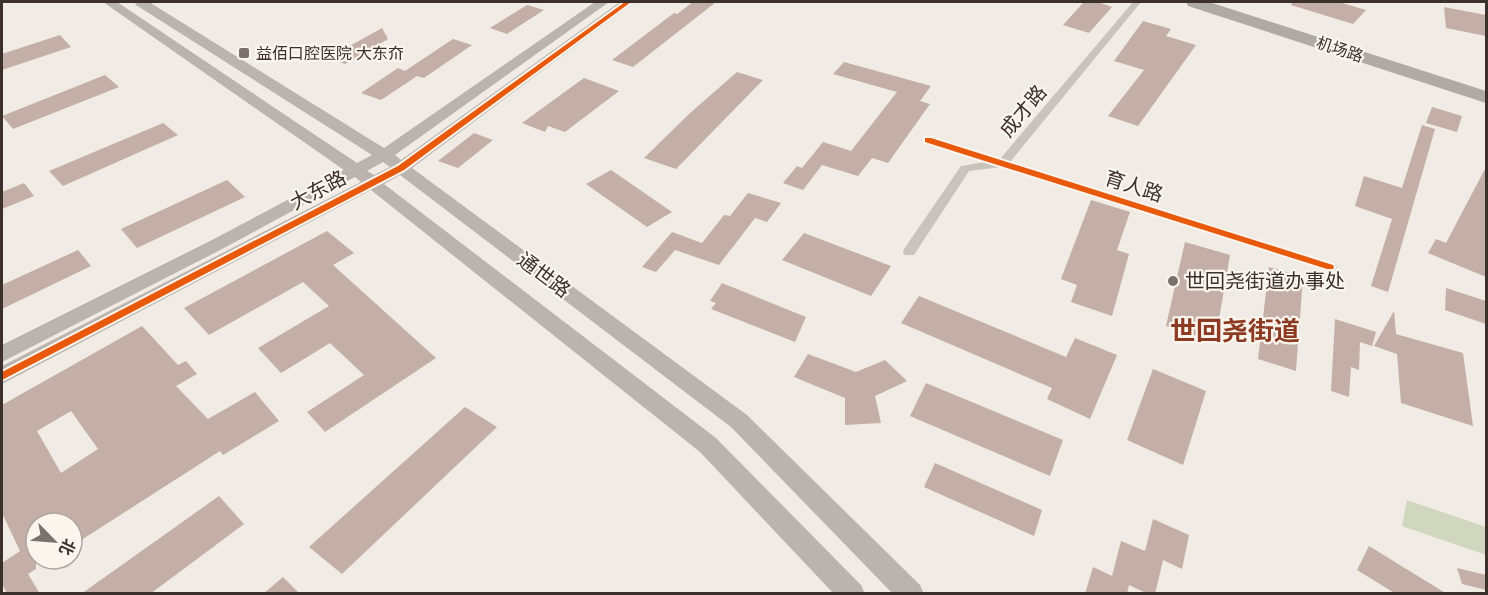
<svg xmlns="http://www.w3.org/2000/svg" width="1488" height="595" font-family="'Space Grotesk','Noto Sans SC',sans-serif">
  <rect width="100%" height="100%" fill="#f0ebe5"/>
  <path fill="#d1d6bf" d="M1407 500 1486 527V555L1402 526Z"/>
  <g fill="#c3afa7" fill-rule="evenodd">
    <path d="M693 2H716L633 67 612 60 674 13 677 14Z"/>
    <path d="M1084 2H1098L1112 7 1089 33 1063 25Z"/>
    <path d="M1292 2H1339L1366 10 1353 24 1291 5Z"/>
    <path d="M527 5 544 10 507 34 490 28Z"/>
    <path d="M1444 7 1486 15V36L1446 28Z"/>
    <path d="M1143 21 1171 29 1166 36 1196 45 1138 126 1108 116 1144 70 1114 61Z"/>
    <path d="M382 28 388 39 345 64 328 58Z"/>
    <path d="M60 35 71 47 2 70V54Z"/>
    <path d="M453 39 472 45 424 78 417 76 381 100 361 93 398 68 405 71Z"/>
    <path d="M844 62 931 86 920 101 930 104 888 163 872 158 858 176 822 165 803 190 783 183 797 166 802 168 823 142 851 151 897 92 833 74Z"/>
    <path d="M737 72 763 80 676 169 644 158 689 114Z"/>
    <path d="M105 75 119 87 13 129 2 116Z"/>
    <path d="M584 78 619 91 565 132 548 126 545 132 522 123Z"/>
    <path d="M1432 107 1462 116 1457 132 1426 123Z"/>
    <path d="M163 123 178 135 63 186 49 171Z"/>
    <path d="M1422 125 1435 129 1388 292 1371 286 1392 219 1355 206 1364 176 1402 188Z"/>
    <path d="M474 133 493 140 458 168 438 161Z"/>
    <path d="M1486 167V277L1428 253 1436 239 1446 243Z"/>
    <path d="M611 170 672 212 647 227 586 184Z"/>
    <path d="M227 180 245 197 137 248 121 229Z"/>
    <path d="M24 183 34 196 2 209V192Z"/>
    <path d="M748 193 781 203 767 222 755 218 719 265 675 250 656 272 642 267 672 232 702 243 724 215 730 216Z"/>
    <path d="M1091 200 1130 212 1117 250 1129 254 1112 316 1071 302 1077 285 1061 279Z"/>
    <path d="M327 231 354 253 333 265 436 358 325 432 307 412 364 375 330 343 281 373 258 348 329 306 303 282 209 335 184 308Z"/>
    <path d="M804 233 891 266 871 296 782 260Z"/>
    <path d="M1185 242 1230 255 1215 342 1166 326Z"/>
    <path d="M78 250 91 266 2 309V285Z"/>
    <path d="M1269 267 1303 277 1296 371 1258 359Z"/>
    <path d="M722 283 806 317 795 342 711 309 716 303 710 301Z"/>
    <path d="M1446 288 1486 301V324L1445 310Z"/>
    <path d="M919 296 1066 357 1075 338 1117 355 1090 419 1047 399 1052 388 901 323Z"/>
    <path d="M1394 311 1396 334 1463 353 1473 426 1401 403 1397 354 1374 346Z"/>
    <path d="M1335 319 1376 332 1372 346 1360 342 1359 370 1351 367 1349 397 1331 391Z"/>
    <path d="M142 326 178 365 186 361 197 374 176 386 208 419 255 392 279 421 223 455 220 451 72 546V523H36V569L28 574 40 594H7L2 583V563L20 551 2 513V405ZM71 411 98 449 61 473 37 431Z"/>
    <path d="M808 354 856 372 885 360 907 381 875 396 881 423 845 425V398L794 377Z"/>
    <path d="M1153 369 1206 391 1183 465 1127 440Z"/>
    <path d="M926 383 1063 440 1050 476 910 416Z"/>
    <path d="M465 407 497 427 342 574 309 547Z"/>
    <path d="M935 463 1042 510 1034 536 924 487Z"/>
    <path d="M219 496 244 524 150 594H81Z"/>
    <path d="M1153 519 1189 535 1182 569 1163 560 1155 594H1148L1129 585 1127 594H1085L1093 567 1112 576 1121 541 1145 551Z"/>
    <path d="M1369 546 1447 594H1396L1357 570Z"/>
    <path d="M1457 568 1486 575V590L1462 584Z"/>
    <path d="M283 577 300 594H263Z"/>
  </g>
  <g fill="none" stroke-linecap="round" stroke-linejoin="round">
    <path fill="#c9c3be" fill-rule="evenodd" d="M1133 2H1141L1010 162 1335 264 1337 267 1335 270H1325L1001 167 969 171 914 255H904L903 252 904 249 961 166 985 162 924 142V138H932L1000 159Z"/>
    <path fill="#bab3ae" fill-rule="evenodd" d="M103 2H117L357 163 372 155 136 5 135 2H149L384 148 595 2H609L395 155 401 160 620 2H634L412 168 747 415 920 585 924 594H893L731 427 400 175 384 184 716 438 861 585 865 594H834L700 452 371 190 2 384V366L361 182 355 177 224 248 2 362V345L212 240 344 170ZM383 162 390 167 374 175 367 171Z"/>
    <path fill="#afaaa4" fill-rule="evenodd" d="M1186 2H1209L1486 91V103L1188 6Z"/>
    <g stroke="#fbf5ee" stroke-width="4">
      <g id="cycleway">
        <path d="M625 2H631L404 170 2 380V372L398 166Z"/>
        <path d="M925 138H931L1333 265 1334 267 1333 269H1327L925 142Z"/>
      </g>
    </g>
    <use href="#cycleway" fill="#e8590c" fill-rule="evenodd"/>
  </g>
  <g fill="#7a716c" stroke="#fbf5ee" stroke-width="2">
    <rect x="238" y="47" width="12" height="12" rx="3"/>
    <circle cx="1173" cy="281" r="6"/>
  </g>
  <g text-anchor="middle" stroke-width="4.5" stroke-linejoin="round" paint-order="stroke">
    <g font-size="16" fill="#3b302b" stroke="#fbf5ee">
      <text transform="translate(1340 49) rotate(18)" y="6">机场路</text>
    </g>
    <g font-size="16" fill="#3b302b" stroke="#fbf5ee" text-anchor="start">
      <text x="256" y="59">益佰口腔医院 大东夼</text>
    </g>
    <g font-size="20" fill="#3b302b" stroke="#fbf5ee">
      <text transform="translate(1023 111) rotate(-50)" y="7">成才路</text>
      <text transform="translate(1134 186) rotate(18)" y="7">育人路</text>
      <text transform="translate(318 190) rotate(-28)" y="7">大东路</text>
      <text transform="translate(544 275) rotate(37)" y="7">通世路</text>
    </g>
    <g font-size="20" fill="#3b302b" stroke="#fbf5ee" text-anchor="start">
      <text x="1185" y="288">世回尧街道办事处</text>
    </g>
    <g font-size="26" font-weight="bold" fill="#8c3b22" stroke="#fbf5ee">
      <text x="1235" y="340">世回尧街道</text>
    </g>
  </g>
  <rect width="1488" height="595" fill="none" stroke="#3b302b" stroke-width="6"/>
  <g transform="translate(54 541) rotate(115)"><circle r="28" fill="#fbf5ee" stroke="#aea6a0" stroke-width="1.5"/>
  <path d="M0-4.5L10 22L0 15L-10 22Z" fill="#7a716c"/>
  <text y="-9" font-size="16" font-weight="bold" text-anchor="middle" fill="#3b302b">北</text>
  </g>
</svg>
